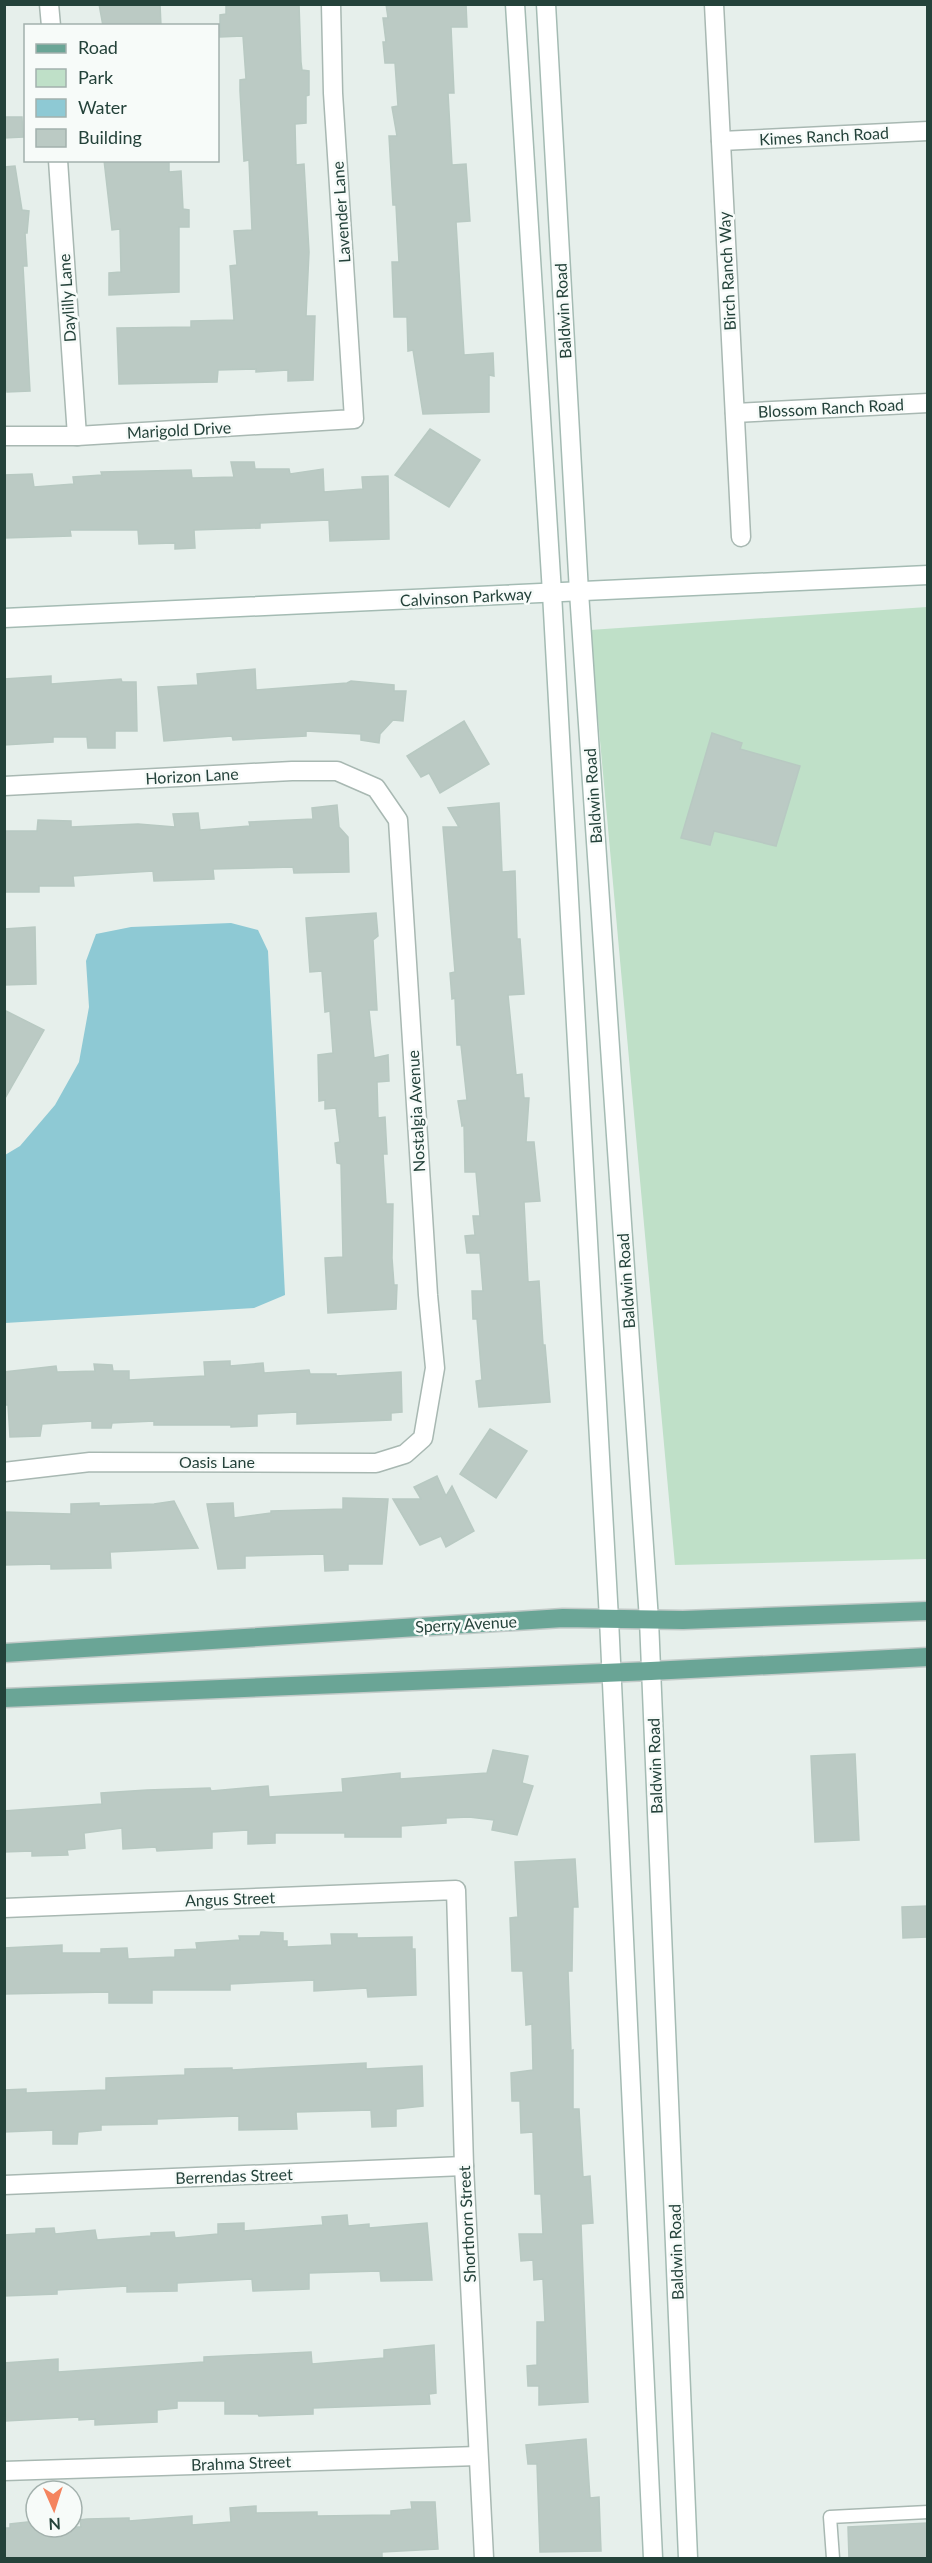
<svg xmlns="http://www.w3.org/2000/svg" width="932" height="2563" font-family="Lato,sans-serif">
  <rect width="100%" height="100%" fill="#e6efeb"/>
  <path fill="#bfe0c8" d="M927 607V1559L675 1565 590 630Z"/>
  <path fill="#8ec9d4" d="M231 923 258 930 268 951 285 1295 254 1308 5 1323V1155L20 1146 55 1105 79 1062 89 1007 86 961 96 934 131 927Z"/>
  <g fill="#bbcac4" stroke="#b8c9c2" stroke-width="1.5">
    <path d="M99 4H160L161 26H103Z"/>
    <path d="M226 4H299L301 62 302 70 309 71V95L306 96V123L295 124 296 165 304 164 309 252 306 316H315L313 380 288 381V370L256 372V369L218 370 217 382 119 384 117 328 191 327V321L234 320 230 266 237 265 234 231 252 230 249 160 244 161 240 91V80L246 79 243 36 220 37V15L226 14Z"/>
    <path d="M386 4H466L467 27H451L454 93H448L452 165 466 164 470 221 456 222 464 355 493 353 494 376 489 375V412L423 414 413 350 408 351 407 317H394L392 262H399L396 205H393L389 136H397L392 107 398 106 395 63H385L383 42H386L383 18H388Z"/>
    <path d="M4 117H22L23 137 4 138Z"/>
    <path d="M104 160H169V172L181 171 183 209 189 210V227H179V292L109 295V273L121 272 120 229 112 230Z"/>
    <path d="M15 166 22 210 29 211 27 233H25L27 266H23L30 391 7 392 4 374V167Z"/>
    <path d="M430 429 480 460 449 507 395 475Z"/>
    <path d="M231 462H254L255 469H289L290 474 323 469 324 492 363 489 362 477 388 476 389 539 330 541 329 520 260 523V528L194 530 195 548 175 549V543L139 544 138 530H70L71 536 4 538V475L32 474 34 487 74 484 73 477 102 475 101 472 191 470 192 478 234 477Z"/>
    <path d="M255 669 256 690 347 683 351 681 394 685V691H406L403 721 393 720 380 734 379 743 361 740V734L306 731V736L233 740 232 736 164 741 158 687 198 685 197 674Z"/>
    <path d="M51 676V684L121 679 122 682H136L137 731H115V748H88L87 737H53V742L4 745V679Z"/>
    <path d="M464 721 489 764 440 793 429 773 421 777 407 756Z"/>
    <path d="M712 733 742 743 740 749 800 766 776 846 714 831 710 845 681 838Z"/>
    <path d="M499 803 502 872 515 871 517 939H520L524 994 508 995 516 1075 522 1074 524 1098H529L526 1142H534L540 1201 524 1202 528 1282 539 1281 543 1345H545L550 1402 479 1407 476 1381 482 1380 477 1319H473L472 1291H483L480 1253H467L465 1236 475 1235 473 1216H480L476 1172H465L464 1125 462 1126 458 1101 467 1100 461 1045H457L455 998 452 999 450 973 455 972 443 827H459L448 808Z"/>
    <path d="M337 805 339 827 348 837 349 872 294 873 293 867 213 869 214 879 154 881 153 871 73 876 74 886H39V892H4V831H37L38 820 71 821V827L138 824 175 827 173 814 198 813 200 830 250 826 249 822 313 819 312 808Z"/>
    <path d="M376 913 378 936 373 940 377 1010H369L374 1058 388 1055 389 1081 377 1082 378 1118 385 1117 387 1154H383L386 1204H393L392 1258 394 1285H397L396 1309 328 1313 325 1258 343 1257 341 1164 337 1163 335 1143 340 1142 336 1108 325 1109V1100L319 1101 318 1055 333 1053 330 1011 325 1012 322 971 310 972 306 918Z"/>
    <path d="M35 927 36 984 4 985V929Z"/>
    <path d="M4 1010 44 1030 4 1100Z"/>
    <path d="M230 1361V1366L263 1363 264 1373 309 1370 310 1374H336V1376L401 1372 402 1412 391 1413V1420L297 1424V1412L257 1414V1426L231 1427V1425H154V1421L112 1423 111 1428H92V1421L42 1424 40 1436 10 1437 8 1405H4V1372L56 1366 57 1372 95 1371 94 1364 112 1365 113 1371H129V1380L205 1376 204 1362Z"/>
    <path d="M490 1429 527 1451 496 1498 460 1474Z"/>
    <path d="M437 1476 446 1496 452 1486 474 1531 446 1547 441 1536 420 1545 393 1499H421L414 1487Z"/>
    <path d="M343 1498 388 1499 382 1564H348V1570L325 1571 324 1554 245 1556V1568L218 1569 207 1504 233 1503 234 1518 271 1513V1511L343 1509Z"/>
    <path d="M174 1501 198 1548 110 1552 111 1568 51 1569V1564L4 1565V1512L71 1514V1504L99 1503V1506L154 1504Z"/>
    <path d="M493 1750 528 1756 522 1783 533 1786 517 1835 492 1830 494 1820 469 1817 446 1818V1823L401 1826V1837H345V1833H275V1843L248 1844V1830L212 1832V1848L157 1851 156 1847 123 1849 122 1828 84 1833 85 1848 67 1850 68 1855 32 1856V1851L4 1852V1811L102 1804 101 1793 147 1790 210 1788 211 1791 268 1786 269 1797 343 1792 342 1779 400 1773V1779L487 1773Z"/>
    <path d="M855 1754 859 1840 815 1842 811 1756Z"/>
    <path d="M575 1859 578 1907H573L572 1971H568L571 2051 573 2050V2109H579L583 2177 590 2176 593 2223 581 2224 588 2402 539 2405V2386H528L527 2366 537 2365V2322H545L543 2279 534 2280 533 2260 521 2261 519 2234H543L541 2194H535L533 2132 521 2133 520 2101H512L511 2073 533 2070 532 2024 526 2025 523 1971H512L510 1918 518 1917 515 1862Z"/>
    <path d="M927 1906V1937L903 1938 902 1907Z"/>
    <path d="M261 1932 283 1933V1941H287V1947L332 1945 331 1934H357V1938L412 1937V1949H415L416 1995 368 1997 367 1988 314 1991V1980L230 1984V1990H152V2003H109V1992L4 1994V1948L62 1945V1953H101V1949L127 1948 128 1959 175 1957V1950L197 1949 196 1943 240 1940 239 1936H260Z"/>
    <path d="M366 2063V2069L422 2066 423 2106 396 2109V2126L372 2127 371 2110 296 2112 297 2129 239 2130V2116L157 2119V2124L101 2125V2130L78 2132 77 2144H53V2130L4 2132V2090L26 2089V2093L106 2090V2078L185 2075V2069L232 2068V2070Z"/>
    <path d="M347 2215 348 2226 369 2224V2228L427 2223 432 2280 381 2281 380 2271 309 2273V2289L253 2291 252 2279 177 2283V2291L127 2292V2286L57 2290V2294L4 2296V2235L36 2233V2229L54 2228 55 2234 95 2230 97 2240 151 2236V2233L174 2232 175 2238 218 2234V2224L244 2223V2231L323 2225 322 2217Z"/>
    <path d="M434 2345 436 2393 429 2394 430 2404 313 2408V2414L259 2416 258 2414H225V2401H177V2408L157 2410V2422L95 2425V2419L79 2420V2417L6 2421 4 2363 58 2359V2372L204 2362V2357L311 2352 312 2364 384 2358V2350Z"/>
    <path d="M586 2439 590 2498 599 2497 601 2551 540 2552 537 2464H528L526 2445Z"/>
    <path d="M411 2502H435L438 2549 382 2552V2559H139V2557L4 2559V2528H10V2524L36 2521V2527H81L80 2520 87 2519 129 2518V2521L192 2516V2525L231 2522 230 2508 256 2506V2513L317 2512V2516L391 2515V2511L412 2509Z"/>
    <path d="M927 2523V2559H849L848 2527Z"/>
  </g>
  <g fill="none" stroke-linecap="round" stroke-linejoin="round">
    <g stroke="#a8b8b2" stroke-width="15">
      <path id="lane" d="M833 2558 830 2517 928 2512"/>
    </g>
    <g stroke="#a8b8b2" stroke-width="21">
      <g id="street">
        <path d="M49 4 51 26"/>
        <path d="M714 4 741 537"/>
        <path d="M721 141 928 131"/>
        <path d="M58 160 77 436"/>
        <path d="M735 413 928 403"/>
        <path d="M4 436H77L354 419 333 93 331 4"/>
        <path d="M4 786 292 771H337L376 788 398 820 428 1295 435 1368 423 1438 405 1454 376 1463 90 1462 4 1472"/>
        <path d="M4 1908 456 1890 464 2166 484 2558"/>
        <path d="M4 2185 464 2166"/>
        <path d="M4 2471 478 2456"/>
      </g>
    </g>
    <g stroke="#a4bbb3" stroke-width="21">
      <g id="secondary">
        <path d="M515 4 552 593 609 1619 653 2558"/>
        <path d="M546 4 579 592 649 1620 688 2558"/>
        <path d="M4 618 928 575"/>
      </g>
    </g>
    <g stroke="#c2cac8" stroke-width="21">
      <g id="primary">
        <path d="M4 1653 563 1618 683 1620 928 1611"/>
        <path d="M4 1698 651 1671 928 1657"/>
      </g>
    </g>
    <use href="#lane" stroke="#fff" stroke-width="12"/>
    <use href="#street" stroke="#fff" stroke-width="18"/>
    <use href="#secondary" stroke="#fff" stroke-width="18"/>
    <use href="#primary" stroke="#6aa596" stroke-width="18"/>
  </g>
  <g text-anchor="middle" stroke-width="5" stroke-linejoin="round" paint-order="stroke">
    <g font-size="16" fill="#24423a" stroke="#f7fbf9">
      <text transform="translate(824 136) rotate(-3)" y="6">Kimes Ranch Road</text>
      <text transform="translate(341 212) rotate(-94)" y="6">Lavender Lane</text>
      <text transform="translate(727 271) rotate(-93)" y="6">Birch Ranch Way</text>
      <text transform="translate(67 298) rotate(-94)" y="6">Daylilly Lane</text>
      <text transform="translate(563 311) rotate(-93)" y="6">Baldwin Road</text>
      <text transform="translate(831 408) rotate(-3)" y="6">Blossom Ranch Road</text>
      <text transform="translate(179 430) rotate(-3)" y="6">Marigold Drive</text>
      <text transform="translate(466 597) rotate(-3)" y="6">Calvinson Parkway</text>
      <text transform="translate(192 776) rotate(-3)" y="6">Horizon Lane</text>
      <text transform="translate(593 796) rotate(-94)" y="6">Baldwin Road</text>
      <text transform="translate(416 1111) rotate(-93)" y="6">Nostalgia Avenue</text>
      <text transform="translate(626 1281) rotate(-94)" y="6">Baldwin Road</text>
      <text x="217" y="1468">Oasis Lane</text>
      <text transform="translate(466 1624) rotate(-3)" y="6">Sperry Avenue</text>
      <text transform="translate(655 1766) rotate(-92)" y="6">Baldwin Road</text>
      <text transform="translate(230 1899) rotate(-2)" y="6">Angus Street</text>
      <text transform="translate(234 2176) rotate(-2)" y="6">Berrendas Street</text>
      <text transform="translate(467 2224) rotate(-93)" y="6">Shorthorn Street</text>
      <text transform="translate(676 2252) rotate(-92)" y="6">Baldwin Road</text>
      <text transform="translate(241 2463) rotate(-2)" y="6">Brahma Street</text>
    </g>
  </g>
  <rect width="932" height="2563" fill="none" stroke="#24423a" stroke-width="12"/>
  <rect x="24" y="24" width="195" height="138" fill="#f7fbf9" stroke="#a3b1ad" stroke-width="1.5"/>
  <rect x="36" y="44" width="30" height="9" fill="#6aa596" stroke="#a3b1ad" stroke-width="1.5"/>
  <text x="78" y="54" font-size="18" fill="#24423a">Road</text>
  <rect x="36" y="69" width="30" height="18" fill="#bfe0c8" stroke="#a3b1ad" stroke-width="1.5"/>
  <text x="78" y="84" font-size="18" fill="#24423a">Park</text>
  <rect x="36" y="99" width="30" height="18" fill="#8ec9d4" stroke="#a3b1ad" stroke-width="1.5"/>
  <text x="78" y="114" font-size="18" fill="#24423a">Water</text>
  <rect x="36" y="129" width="30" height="18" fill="#bbcac4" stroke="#a3b1ad" stroke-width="1.5"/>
  <text x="78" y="144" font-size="18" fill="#24423a">Building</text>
  <g transform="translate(54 2509) rotate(177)"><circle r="28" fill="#f7fbf9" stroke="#a3b1ad" stroke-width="1.5"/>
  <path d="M0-4.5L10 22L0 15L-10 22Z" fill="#f4845f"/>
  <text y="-9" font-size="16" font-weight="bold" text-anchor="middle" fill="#24423a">N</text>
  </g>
</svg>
